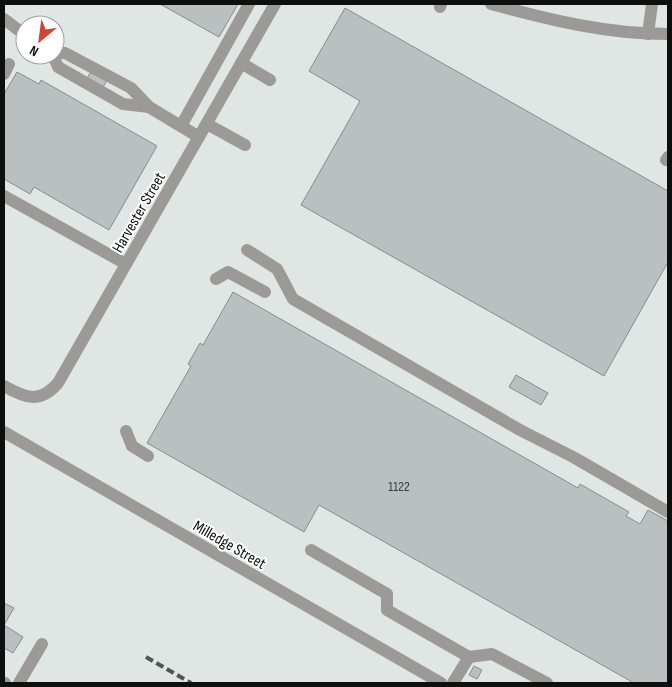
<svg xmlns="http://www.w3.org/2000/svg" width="672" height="687" font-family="'Sofia Sans Condensed',sans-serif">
  <rect width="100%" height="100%" fill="#dfe6e4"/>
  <g fill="#bac0bf" stroke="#888d8c">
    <path d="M160 4H238L219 37Z"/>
    <path d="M345 8 668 191V262L604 376 301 205 360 101 309 71Z"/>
    <path d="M92 70 107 80 103 87 87 78Z"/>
    <path d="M17 72 39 84 41 80 157 146 109 230 34 187 30 194 4 179V94Z"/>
    <path d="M233 292 578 488 580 484 629 512 626 516 640 524 648 510 668 521V683H634L319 505 304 532 147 443 191 366 188 364 200 343 203 345Z"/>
    <path d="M516 375 548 393 541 405 509 387Z"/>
    <path d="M4 603 14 608 4 625Z"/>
    <path d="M4 625 23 637 13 653 4 648Z"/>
    <path d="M474 666 482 670 477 679 469 675Z"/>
  </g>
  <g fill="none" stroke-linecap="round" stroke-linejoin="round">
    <g stroke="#9c9999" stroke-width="12">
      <path d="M491 4C550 20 607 34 668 34"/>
      <path d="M440 7 441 4"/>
      <path d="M4 19 25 35"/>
      <path d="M648 34 652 4"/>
      <path d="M55 53H65L131 88 149 107 199 137"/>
      <path d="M53 55 58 67 123 104 149 107"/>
      <path d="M241 63 270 80"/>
      <path d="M4 74 9 64"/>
      <path d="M207 124 245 145"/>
      <path d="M181 126 249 4"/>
      <path d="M666 160 668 157"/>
      <path d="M4 196 126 264"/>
      <path d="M247 250 277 269 293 299 520 430 575 458 668 512"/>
      <path d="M216 279 228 272 265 292"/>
      <path d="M4 386C25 398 40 404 58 383L275 4"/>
      <path d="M126 431 132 446 148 456"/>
      <path d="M4 432 441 683"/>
      <path d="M311 550 387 594V610L469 657 453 683"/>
      <path d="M469 657 492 654 547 683"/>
      <path d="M4 683H5"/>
      <path d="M19 683 42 644"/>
    </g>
    <path stroke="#515554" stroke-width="4" stroke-dasharray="8 4" stroke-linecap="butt" d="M146 657 191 683"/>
  </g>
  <g text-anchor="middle" stroke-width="4" stroke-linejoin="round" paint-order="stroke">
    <g font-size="14" fill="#393c3c">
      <text x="399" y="491">1122</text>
    </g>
    <g font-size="16" fill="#0e1010" stroke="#fff">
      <text transform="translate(138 212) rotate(-60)" y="6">Harvester Street</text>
      <text transform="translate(230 544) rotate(30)" y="6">Milledge Street</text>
    </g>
  </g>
  <rect width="672" height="687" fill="none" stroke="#0e1010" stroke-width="10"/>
  <g transform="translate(40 40) rotate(209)"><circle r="24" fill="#ffffff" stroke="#9f9f9f"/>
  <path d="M0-4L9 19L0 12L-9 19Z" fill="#d04432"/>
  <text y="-8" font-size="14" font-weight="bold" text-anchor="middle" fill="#0e1010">N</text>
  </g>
</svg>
